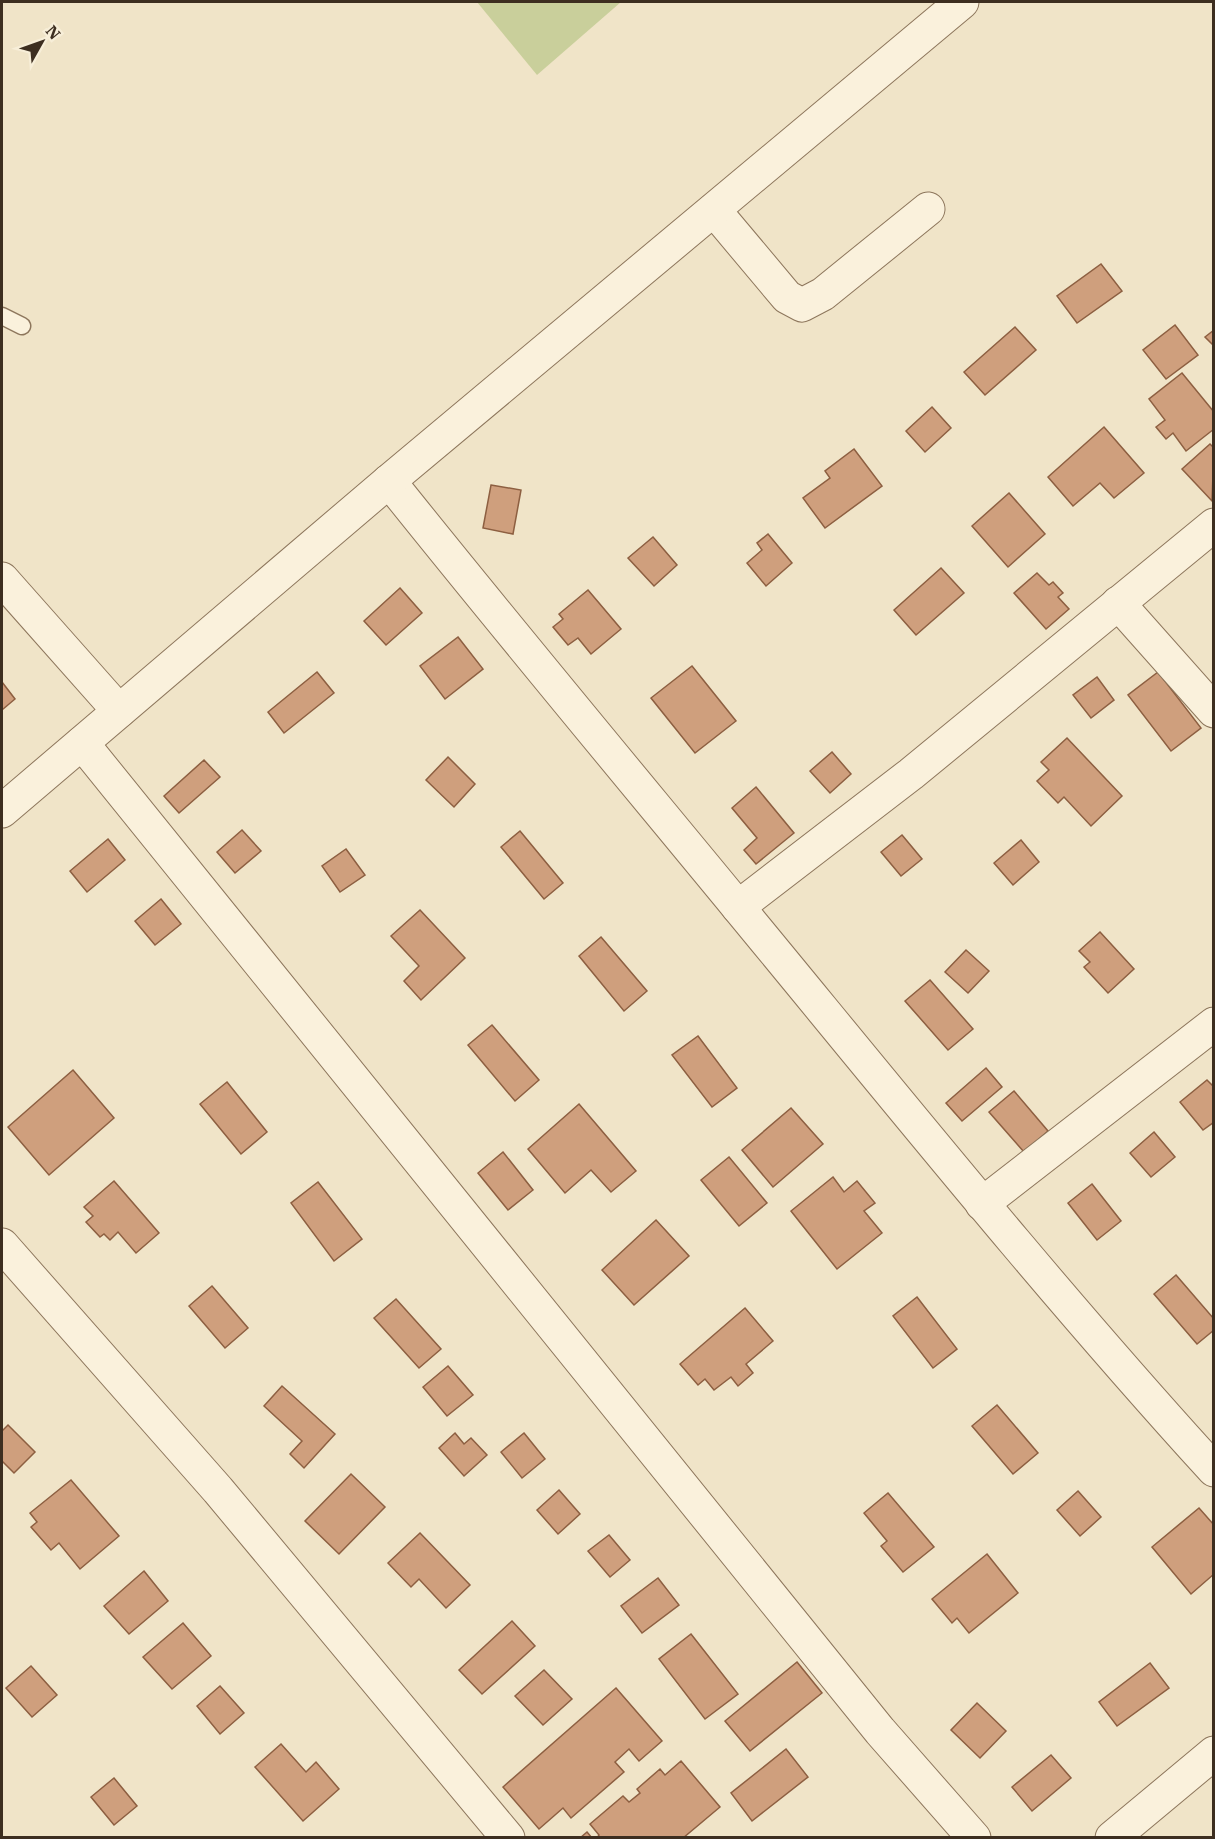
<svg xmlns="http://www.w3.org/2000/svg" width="1215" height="1839" font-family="'IBM Plex Serif',serif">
  <rect width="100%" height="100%" fill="#f0e4c8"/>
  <path fill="#c9cf9b" d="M477 2H621L537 75Z"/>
  <g fill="#cf9f7d" stroke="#8d5f41" stroke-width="1.5">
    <path d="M1101 264 1122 291 1077 323 1057 296Z"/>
    <path d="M1175 325 1198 355 1166 379 1143 350Z"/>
    <path d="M1015 327 1036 350 985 395 964 372Z"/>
    <path d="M1214 330V346L1205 337Z"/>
    <path d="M1182 373 1214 412V429L1186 451 1173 433 1166 439 1156 427 1165 420 1149 399Z"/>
    <path d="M932 407 951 428 925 452 906 431Z"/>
    <path d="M1104 427 1144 473 1114 498 1100 483 1073 506 1048 477Z"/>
    <path d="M1210 444 1214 448 1212 501 1182 469Z"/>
    <path d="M854 449 882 486 825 528 803 498 830 478 825 471Z"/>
    <path d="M491 485 521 490 513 534 483 528Z"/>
    <path d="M1009 493 1045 534 1008 567 972 526Z"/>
    <path d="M768 534 792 563 766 586 747 563 762 550 757 543Z"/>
    <path d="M653 537 677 565 654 586 628 558Z"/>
    <path d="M941 568 964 593 916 635 894 610Z"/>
    <path d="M1037 573 1049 585 1053 582 1063 593 1058 597 1069 609 1046 629 1014 593Z"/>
    <path d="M400 588 422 613 386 645 364 621Z"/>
    <path d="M588 590 621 629 591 654 578 638 568 645 553 627 563 619 559 614Z"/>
    <path d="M458 637 483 669 445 699 420 666Z"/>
    <path d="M692 666 736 721 695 753 651 698Z"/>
    <path d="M317 672 334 693 284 733 268 712Z"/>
    <path d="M1158 672 1201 728 1171 751 1128 695Z"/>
    <path d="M1097 677 1114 700 1091 718 1073 695Z"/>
    <path d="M2 682 15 699 2 710Z"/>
    <path d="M1067 738 1122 796 1091 826 1064 797 1058 803 1037 781 1049 770 1041 762Z"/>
    <path d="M832 752 851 774 830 793 810 771Z"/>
    <path d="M448 757 475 784 454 807 426 780Z"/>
    <path d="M204 760 220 777 179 813 164 796Z"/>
    <path d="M756 787 794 833 756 864 744 850 757 838 732 808Z"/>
    <path d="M242 830 261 851 235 873 217 852Z"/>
    <path d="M520 831 563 883 544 899 501 847Z"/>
    <path d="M902 835 922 859 901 876 881 852Z"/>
    <path d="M108 839 125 860 87 892 70 871Z"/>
    <path d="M1021 840 1039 862 1013 885 994 863Z"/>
    <path d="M346 849 365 875 340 892 322 866Z"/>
    <path d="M161 899 181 924 155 945 135 921Z"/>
    <path d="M420 910 465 958 421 1000 404 981 419 966 391 936Z"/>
    <path d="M1100 932 1134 969 1108 993 1084 967 1090 962 1079 951Z"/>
    <path d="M601 937 647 991 624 1011 579 956Z"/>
    <path d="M966 950 989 971 968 993 945 972Z"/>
    <path d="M930 980 973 1029 948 1050 905 1001Z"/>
    <path d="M492 1025 539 1080 515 1101 468 1045Z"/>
    <path d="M698 1036 737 1088 712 1107 672 1055Z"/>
    <path d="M986 1068 1002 1087 962 1121 946 1103Z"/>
    <path d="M73 1070 114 1118 49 1175 8 1127Z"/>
    <path d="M1207 1080 1214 1087V1122L1203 1130 1180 1102Z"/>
    <path d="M227 1082 267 1132 241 1154 200 1104Z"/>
    <path d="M1014 1091 1048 1131 1024 1152 989 1112Z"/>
    <path d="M579 1104 636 1171 611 1192 591 1170 565 1193 528 1149Z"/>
    <path d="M791 1108 823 1144 773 1187 742 1150Z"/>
    <path d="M1154 1132 1175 1157 1151 1177 1130 1153Z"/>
    <path d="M503 1152 533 1190 508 1210 478 1173Z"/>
    <path d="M729 1157 767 1203 739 1226 701 1180Z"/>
    <path d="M833 1177 844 1192 857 1181 875 1203 864 1211 882 1233 837 1269 791 1211Z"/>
    <path d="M114 1181 159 1233 136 1253 118 1232 110 1240 104 1234 100 1237 86 1222 93 1216 84 1207Z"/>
    <path d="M318 1182 362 1239 334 1261 291 1203Z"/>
    <path d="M1092 1184 1121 1221 1097 1240 1068 1203Z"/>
    <path d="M656 1220 689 1256 634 1305 602 1270Z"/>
    <path d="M1176 1275 1214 1319V1330L1197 1344 1154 1294Z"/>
    <path d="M212 1286 248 1328 225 1348 189 1306Z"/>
    <path d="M917 1297 957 1349 933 1368 893 1316Z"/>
    <path d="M396 1299 441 1349 419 1368 374 1318Z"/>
    <path d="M745 1308 773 1341 746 1364 753 1373 738 1386 731 1377 714 1390 705 1379 698 1385 680 1364Z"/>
    <path d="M448 1366 473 1395 447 1416 423 1387Z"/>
    <path d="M282 1386 335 1434 304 1468 290 1454 302 1441 264 1406Z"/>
    <path d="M997 1405 1038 1453 1013 1474 972 1426Z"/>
    <path d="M8 1425 35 1452 14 1473 2 1461V1431Z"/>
    <path d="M455 1433 464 1444 471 1438 487 1455 464 1476 439 1448Z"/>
    <path d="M524 1433 545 1459 522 1478 501 1452Z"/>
    <path d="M351 1474 385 1507 339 1554 305 1521Z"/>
    <path d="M71 1480 119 1536 80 1569 59 1543 51 1550 31 1527 37 1522 30 1513Z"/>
    <path d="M559 1490 580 1514 558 1534 537 1510Z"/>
    <path d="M1078 1491 1101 1517 1080 1536 1057 1510Z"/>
    <path d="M888 1493 934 1547 903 1572 881 1546 887 1541 864 1513Z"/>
    <path d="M1199 1508 1214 1525V1574L1191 1594 1152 1547Z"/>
    <path d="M420 1533 470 1585 446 1608 419 1579 411 1587 388 1563Z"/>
    <path d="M609 1535 630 1560 610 1577 588 1551Z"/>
    <path d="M987 1554 1018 1593 969 1633 957 1618 952 1623 932 1599Z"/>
    <path d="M144 1571 168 1601 129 1634 104 1606Z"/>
    <path d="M658 1578 679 1605 642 1633 621 1606Z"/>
    <path d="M512 1621 535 1646 482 1694 459 1670Z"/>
    <path d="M183 1623 211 1656 172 1689 143 1657Z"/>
    <path d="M691 1634 738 1694 705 1719 659 1659Z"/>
    <path d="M797 1662 822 1693 750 1751 725 1721Z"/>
    <path d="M1150 1663 1169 1688 1117 1726 1099 1702Z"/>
    <path d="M31 1666 57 1695 32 1717 6 1688Z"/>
    <path d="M544 1670 572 1699 543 1725 515 1696Z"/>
    <path d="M220 1686 244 1713 220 1734 197 1706Z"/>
    <path d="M616 1688 662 1741 639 1761 629 1749 615 1762 624 1772 571 1818 563 1808 539 1829 503 1787Z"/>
    <path d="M977 1703 1006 1731 980 1758 951 1730Z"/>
    <path d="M281 1744 306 1772 316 1762 339 1789 303 1821 255 1767Z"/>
    <path d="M786 1749 808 1777 752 1821 731 1793Z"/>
    <path d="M1051 1755 1071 1778 1032 1811 1012 1787Z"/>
    <path d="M681 1761 720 1807 683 1838H597L599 1835 590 1824 623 1796 629 1802 640 1793 637 1789 660 1769 665 1775Z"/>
    <path d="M114 1778 137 1806 114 1825 91 1797Z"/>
    <path d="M587 1832 592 1838H580Z"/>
  </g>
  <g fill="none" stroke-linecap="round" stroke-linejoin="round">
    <g stroke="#8d765c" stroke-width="19">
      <path id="service" d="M2 316 22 326"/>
    </g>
    <g stroke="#8d765c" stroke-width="35">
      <g id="minor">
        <path d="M714 210 787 297 802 305 823 294 928 209"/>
        <path d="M389 481C504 625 621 765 738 907 894 1096 1048 1288 1214 1470"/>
        <path d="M2 579 119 711"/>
        <path d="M1118 603 1214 711"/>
        <path d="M82 743 880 1731 974 1838"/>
        <path d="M2 811 389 481 962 2"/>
        <path d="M738 907 911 774 1214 525"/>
        <path d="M982 1204 1214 1024"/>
        <path d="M2 1245 218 1490 508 1838"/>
        <path d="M1112 1838 1214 1753"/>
      </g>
    </g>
    <use href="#service" stroke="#faf1dc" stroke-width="16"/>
    <use href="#minor" stroke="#faf1dc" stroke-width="33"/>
  </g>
  <rect width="1215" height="1839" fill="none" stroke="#3d2e20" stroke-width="6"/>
  <g transform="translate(42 42) rotate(50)" stroke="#f7eed8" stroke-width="4.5" paint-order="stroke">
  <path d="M0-4.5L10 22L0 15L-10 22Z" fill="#3d2e20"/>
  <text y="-9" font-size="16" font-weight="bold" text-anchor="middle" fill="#3d2e20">N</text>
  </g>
</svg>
